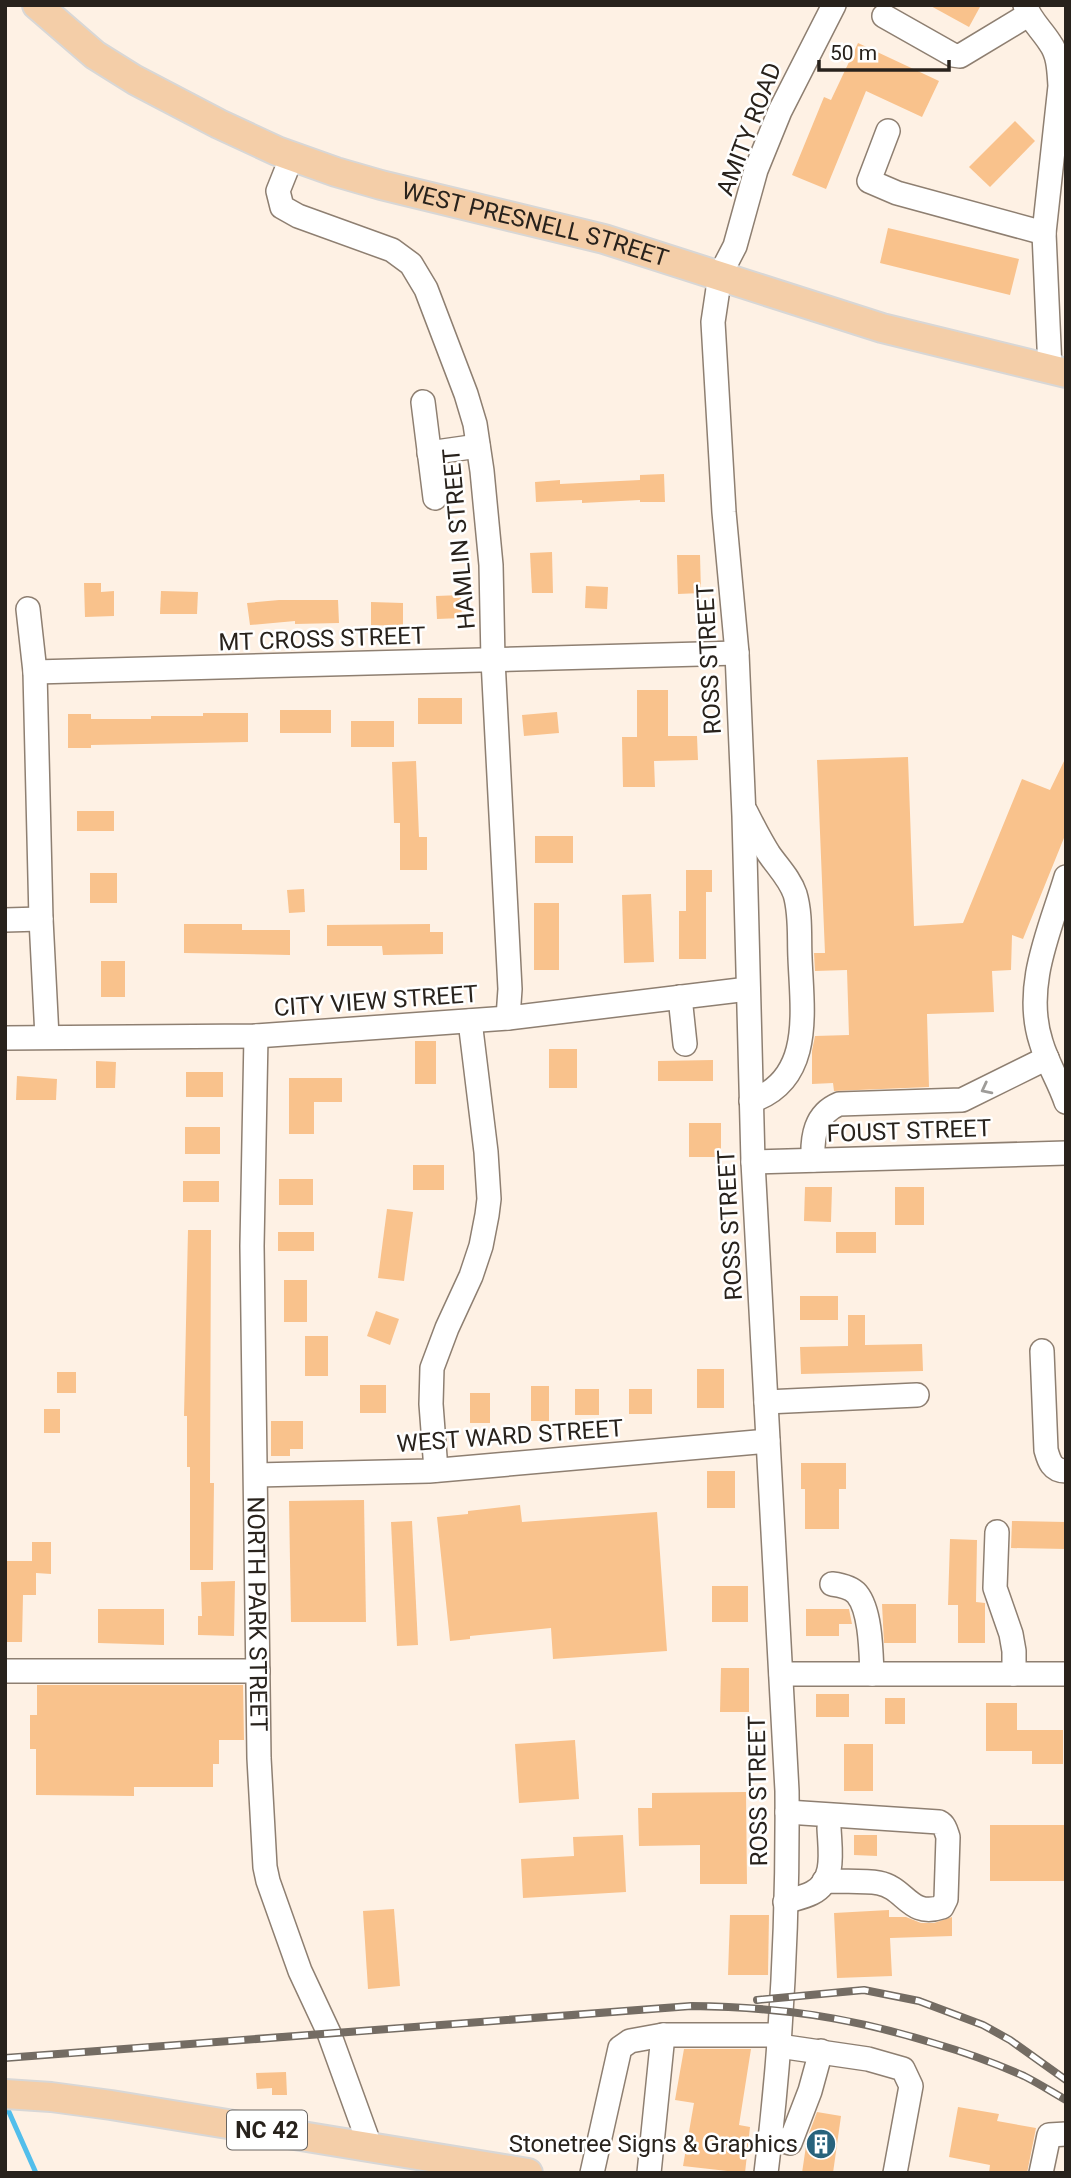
<svg xmlns="http://www.w3.org/2000/svg" width="1071" height="2178" font-family="Roboto,sans-serif">
  <rect width="100%" height="100%" fill="#fef1e4"/>
  <g fill="none" stroke-linecap="round" stroke-linejoin="round">
    <path stroke="#52beeb" stroke-width="5" d="M5 2103 36 2173"/>
  </g>
  <g fill="#f9c28c">
    <path d="M929 5H981L969 27Z"/>
    <path d="M858 43 939 81 922 117 866 91 826 189 792 175 824 97 831 100Z"/>
    <path d="M1015 121 1035 141 990 187 969 167Z"/>
    <path d="M888 228 1019 259 1010 295 880 263Z"/>
    <path d="M664 474 665 502H640V500L582 503V500L536 502 535 482 560 480V484L640 480V475Z"/>
    <path d="M552 552 553 593H532L530 553Z"/>
    <path d="M677 555H700L701 593 678 594Z"/>
    <path d="M84 583H101V592L114 591V616L85 617Z"/>
    <path d="M586 586 608 587 607 609 585 608Z"/>
    <path d="M161 591 198 592 197 614H160Z"/>
    <path d="M461 595 462 618 437 619 436 596Z"/>
    <path d="M279 600H338L339 623 295 624V621L250 625 247 603Z"/>
    <path d="M371 602 403 603V626L371 625Z"/>
    <path d="M637 690H668V736H697L698 760 654 761 655 787H623L622 737H637Z"/>
    <rect x="418" y="698" width="44" height="26"/>
    <rect x="280" y="710" width="51" height="23"/>
    <path d="M557 712 559 733 524 736 522 715Z"/>
    <path d="M203 713H248V742L91 745V748H68V714H91V719H151V716H203Z"/>
    <rect x="351" y="721" width="43" height="26"/>
    <path d="M908 757 914 926 963 923 1022 779 1050 790 1066 757V833L1023 939 1012 935 1011 970 992 971 994 1012 927 1014 929 1087 834 1091 833 1083 812 1084V1051L815 1036 849 1035 847 970 815 971 814 953H825L817 760Z"/>
    <path d="M416 761 419 837H427V870H400V823H394L392 762Z"/>
    <rect x="77" y="811" width="37" height="20"/>
    <rect x="535" y="836" width="38" height="27"/>
    <path d="M686 870H712V892H706V959H679V911H686Z"/>
    <rect x="90" y="873" width="27" height="30"/>
    <path d="M304 889 305 912 289 913 287 890Z"/>
    <path d="M651 894 654 962 624 963 622 895Z"/>
    <rect x="534" y="903" width="25" height="67"/>
    <path d="M184 924H242V930H290V955L184 953Z"/>
    <path d="M430 924V932H443V954L383 955 382 946H327V925Z"/>
    <rect x="101" y="961" width="24" height="36"/>
    <rect x="415" y="1041" width="21" height="43"/>
    <rect x="549" y="1049" width="28" height="39"/>
    <path d="M713 1060V1081H658V1061Z"/>
    <path d="M96 1061 116 1062 115 1088H96Z"/>
    <rect x="186" y="1072" width="37" height="25"/>
    <path d="M17 1076 57 1079 56 1100H16Z"/>
    <path d="M289 1078H342V1102H314V1134H289Z"/>
    <rect x="689" y="1123" width="32" height="34"/>
    <rect x="185" y="1127" width="35" height="27"/>
    <rect x="413" y="1165" width="31" height="25"/>
    <rect x="279" y="1179" width="34" height="26"/>
    <rect x="183" y="1181" width="36" height="21"/>
    <path d="M805 1187H832L831 1222 804 1221Z"/>
    <rect x="895" y="1187" width="29" height="38"/>
    <path d="M387 1209 413 1212 404 1281 378 1278Z"/>
    <path d="M188 1230H211L210 1483H214L213 1570H190V1467H187V1416H184Z"/>
    <rect x="278" y="1232" width="36" height="19"/>
    <rect x="836" y="1232" width="40" height="21"/>
    <rect x="284" y="1280" width="23" height="42"/>
    <rect x="800" y="1296" width="38" height="24"/>
    <path d="M376 1311 399 1319 390 1345 367 1336Z"/>
    <path d="M848 1315H865V1345L922 1344 923 1371 801 1374 800 1347 848 1346Z"/>
    <rect x="305" y="1336" width="23" height="40"/>
    <rect x="697" y="1369" width="27" height="39"/>
    <rect x="57" y="1372" width="19" height="21"/>
    <rect x="360" y="1385" width="26" height="28"/>
    <rect x="531" y="1386" width="18" height="35"/>
    <rect x="575" y="1389" width="24" height="26"/>
    <rect x="629" y="1389" width="23" height="25"/>
    <rect x="470" y="1393" width="20" height="30"/>
    <rect x="44" y="1409" width="16" height="24"/>
    <path d="M271 1421H303V1449H290V1456H271Z"/>
    <path d="M801 1463H846V1489H839V1529H805V1489H801Z"/>
    <rect x="707" y="1471" width="28" height="37"/>
    <path d="M364 1500 366 1622H291L289 1501Z"/>
    <path d="M520 1505 522 1522 657 1512 667 1651 553 1659 551 1628 470 1636V1639L450 1641 437 1517 468 1514V1511Z"/>
    <path d="M412 1521 418 1645 397 1646 391 1522Z"/>
    <path d="M1012 1521 1066 1522V1549L1011 1548Z"/>
    <path d="M950 1539 977 1540 976 1602 985 1603V1643H958V1605H948Z"/>
    <path d="M32 1542H51V1574L36 1573V1595H23L22 1642H5V1561H32Z"/>
    <path d="M235 1581 234 1636 198 1635V1616H202L201 1582Z"/>
    <rect x="712" y="1586" width="36" height="36"/>
    <path d="M882 1604H916V1643H884Z"/>
    <path d="M98 1609H164V1645L98 1643Z"/>
    <path d="M806 1609H849L852 1624H839V1636H806Z"/>
    <path d="M721 1668H749V1712H720Z"/>
    <path d="M37 1685H243L244 1740H219V1764H213V1787H134V1796L36 1795V1749H30V1715H37Z"/>
    <rect x="816" y="1694" width="33" height="23"/>
    <rect x="885" y="1698" width="20" height="26"/>
    <path d="M986 1703H1017V1730H1063V1764H1032V1751H986Z"/>
    <path d="M575 1740 579 1799 519 1803 515 1744Z"/>
    <rect x="844" y="1744" width="29" height="47"/>
    <path d="M746 1792 747 1884H700V1845L639 1846 638 1808H652V1793Z"/>
    <rect x="990" y="1825" width="76" height="56"/>
    <path d="M623 1835 626 1892 523 1898 521 1859 574 1856 573 1837Z"/>
    <path d="M854 1835H877V1856L854 1855Z"/>
    <path d="M394 1909 400 1986 368 1989 363 1911Z"/>
    <path d="M889 1910V1917H906L921 1923H934L952 1917V1936L890 1938 892 1976 837 1978 834 1913Z"/>
    <path d="M730 1915H769L768 1975H728Z"/>
    <path d="M684 2049H751L739 2125 750 2127 745 2173 683 2166 694 2103 675 2100Z"/>
    <path d="M286 2072 287 2095H272V2088L257 2089 256 2073Z"/>
    <path d="M958 2107 999 2114 997 2121 1036 2128 1027 2173H989L990 2165 949 2157Z"/>
    <path d="M817 2112 841 2116 833 2173H802L807 2139Z"/>
  </g>
  <g fill="none" stroke-linecap="round" stroke-linejoin="round">
    <g stroke="#8e7f71" stroke-width="26">
      <g id="minor">
        <path d="M1025 5C1030 20 1042 30 1050 43 1059 55 1059 72 1060 86L1044 233 1050 369"/>
        <path d="M884 16 953 55 960 56 1028 15"/>
        <path d="M888 131 869 181 897 193 1044 233"/>
        <path d="M292 156 278 191 282 207 298 216 392 250 411 264 426 289 466 394 475 424 482 471 491 565 493 660 510 989 508 1018"/>
        <path d="M423 402 435 498"/>
        <path d="M429 453 478 446"/>
        <path d="M28 609 35 672 41 919 47 1037"/>
        <path d="M35 672 737 653"/>
        <path d="M746 812C753 826 760 840 769 854 778 867 790 879 795 894 801 914 799 937 800 958 802 1010 814 1080 751 1101"/>
        <path d="M1066 877C1050 930 1023 986 1041 1042 1047 1063 1059 1081 1066 1102"/>
        <path d="M5 920 41 919"/>
        <path d="M680 997 685 1044"/>
        <path id="s1" d="M256 1036 252 1246 259 1758 265 1867 268 1881 300 1971 329 2033 370 2146"/>
        <path d="M5 1038 256 1036 508 1018 748 989"/>
        <path d="M813 1160C812 1137 815 1114 839 1104L962 1100 1047 1058"/>
        <path d="M753 1162 1066 1153"/>
        <path d="M1042 1351 1046 1450C1049 1461 1052 1471 1066 1471"/>
        <path d="M766 1402 917 1395"/>
        <path d="M436 1470 431 1404 432 1368 447 1328 471 1276 481 1246 487 1215 489 1199 486 1152 470 1021"/>
        <path d="M256 1475 429 1471 768 1441"/>
        <path d="M997 1532 995 1588 1011 1634 1014 1651V1674"/>
        <path d="M832 1584C840 1585 851 1587 857 1594 871 1611 871 1653 872 1674"/>
        <path d="M5 1671H258"/>
        <path d="M781 1674H1066"/>
        <path d="M787 1812 939 1822C945 1825 946 1831 948 1837L946 1899 942 1907C909 1918 906 1888 879 1883 862 1880 842 1882 824 1881"/>
        <path d="M785 1902C794 1899 804 1897 812 1893 836 1881 830 1851 829 1828"/>
        <path d="M779 2046 868 2059 903 2069 911 2086 895 2173"/>
        <path d="M770 2136 790 2143 810 2091 821 2051"/>
        <path d="M592 2173 620 2048 630 2041 663 2035H779"/>
        <path d="M649 2173 663 2035"/>
        <path d="M766 2173C782 2047 788 1919 787 1791L753 1162 744 816 737 653 724 512 713 322 720 275 735 246 756 170 780 111 834 5"/>
        <path d="M1041 2173 1049 2135 1066 2134"/>
      </g>
    </g>
    <g stroke="#d8d7d6" stroke-width="32">
      <g id="major">
        <path id="s2" d="M37 5 95 55 135 80 219 124 277 151 336 172 381 185 604 239 882 328 1066 373"/>
        <path d="M5 2094 51 2097 111 2105 528 2173"/>
      </g>
    </g>
    <use href="#minor" stroke="#fff" stroke-width="23"/>
    <use href="#major" stroke="#f4cea8" stroke-width="28"/>
    <g stroke="#746c63" stroke-width="8">
      <g id="rail">
        <path d="M757 2000 864 1990 919 2001 983 2025 1010 2040 1066 2080"/>
        <path d="M5 2058 691 2006C779 2007 849 2017 933 2043 964 2052 995 2063 1024 2076 1038 2083 1052 2092 1066 2100"/>
      </g>
    </g>
    <use href="#rail" stroke="#fff" stroke-width="5" stroke-dasharray="16" stroke-linecap="butt"/>
  </g>
  <defs><path id="oneway-chevron" d="M-2-3.5L2.5 0L-2 3.5" fill="none" stroke-width="1.6" stroke-linecap="round" stroke-linejoin="round" transform="scale(1.75)"/></defs>
  <use stroke="#9e9c99" href="#oneway-chevron" transform="translate(986 1089) rotate(153)"/>
  <defs>
    <g id="building-disc" transform="scale(1.575)"><circle r="9.5" fill="#29637c" stroke="#fff"/><path d="M-4-6H4V6H1V3H-1V6H-4ZM-2.5-4.3h1.7v1.8h-1.7ZM.8-4.3h1.7v1.8H.8ZM-2.5-1h1.7V.8h-1.7ZM.8-1h1.7V.8H.8Z" fill="#fff"/></g>
  </defs>
  <g fill-rule="evenodd">
    <use href="#building-disc" x="821" y="2144"/>
  </g>
  <g text-anchor="middle" stroke-width="5" stroke-linejoin="round" paint-order="stroke">
    <rect fill="#fff" stroke="#686460" stroke-width="2" x="227" y="2110.5" width="80" height="39" rx="5"/>
    <g font-size="23" font-weight="bold" fill="#28221c">
      <text x="267" y="2138">NC 42</text>
    </g>
    <g font-size="24" fill="#28221c" stroke="#fff">
      <text transform="translate(749 129) rotate(-69)" y="8">AMITY ROAD</text>
      <text dy="8" stroke="none"><textPath href="#s2" startOffset="551">WEST PRESNELL STREET</textPath></text>
      <text transform="translate(459 539) rotate(-95)" y="8">HAMLIN STREET</text>
      <text transform="translate(322 639) rotate(-2)" y="8">MT CROSS STREET</text>
      <text transform="translate(709 659) rotate(-93)" y="8">ROSS STREET</text>
      <text transform="translate(376 1001) rotate(-4)" y="8">CITY VIEW STREET</text>
      <text transform="translate(909 1131) rotate(-2)" y="8">FOUST STREET</text>
      <text transform="translate(730 1225) rotate(-93)" y="8">ROSS STREET</text>
      <text transform="translate(510 1436) rotate(-4)" y="8">WEST WARD STREET</text>
      <text dy="8" stroke="none"><textPath href="#s1" startOffset="578">NORTH PARK STREET</textPath></text>
      <text transform="translate(758 1791) rotate(-91)" y="8">ROSS STREET</text>
    </g>
    <g font-size="24" fill="#28221c" stroke="#fff" text-anchor="end">
      <text x="798" y="2152">Stonetree Signs &amp; Graphics</text>
    </g>
  </g>
  <rect width="1071" height="2178" fill="none" stroke="#28221c" stroke-width="14"/>
  <path d="M819 60v10h130v-10" fill="none" stroke="#28221c" stroke-width="3.5"/>
  <text x="830" y="60" font-size="21" fill="#28221c" stroke="#ffffff" stroke-width="5" paint-order="stroke">50 m</text>
</svg>
